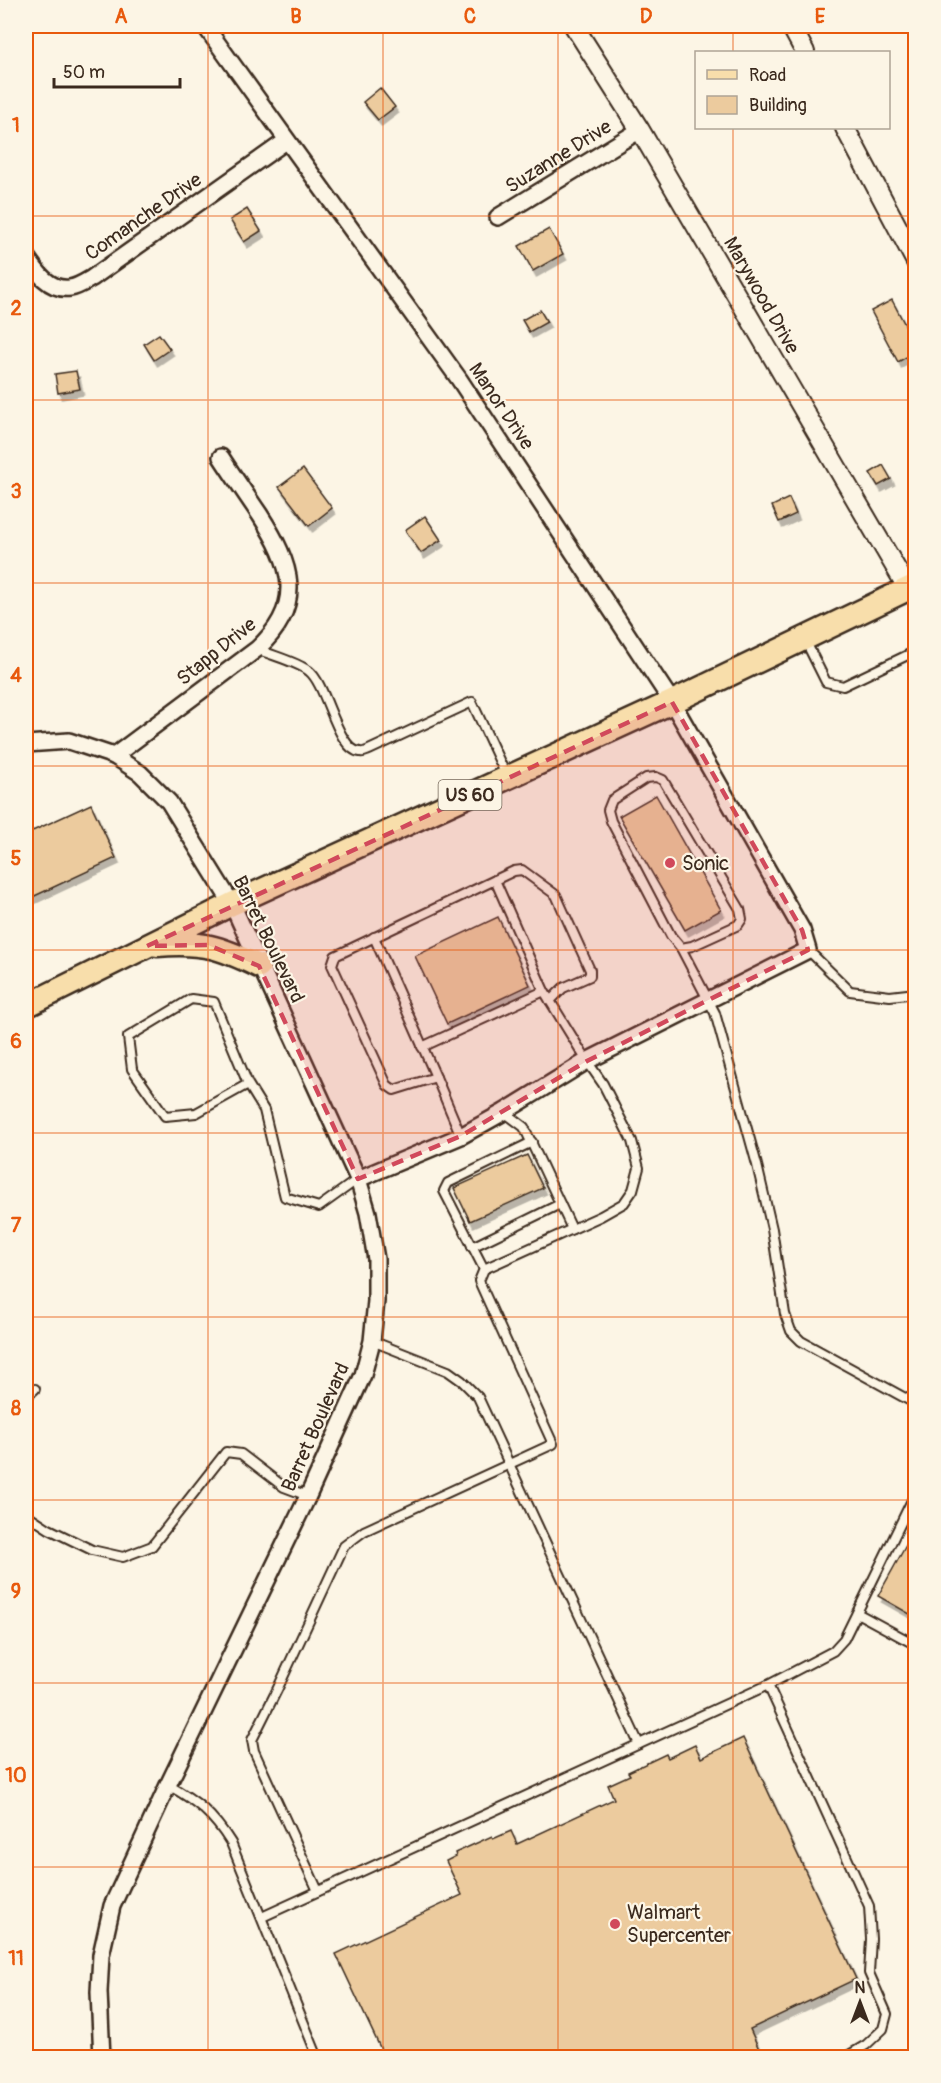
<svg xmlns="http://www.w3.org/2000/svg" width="941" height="2083" font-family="Pangolin,sans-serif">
  <defs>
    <filter id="shadow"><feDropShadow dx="3.5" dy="6" stdDeviation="0" flood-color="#0004"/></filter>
  </defs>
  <rect width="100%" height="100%" fill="#fcf5e5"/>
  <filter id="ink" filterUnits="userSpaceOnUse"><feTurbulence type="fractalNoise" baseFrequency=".0167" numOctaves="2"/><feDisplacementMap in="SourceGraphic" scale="12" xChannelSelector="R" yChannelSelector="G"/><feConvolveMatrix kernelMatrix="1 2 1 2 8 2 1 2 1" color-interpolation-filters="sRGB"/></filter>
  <g filter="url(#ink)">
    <g fill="#eccb9e" stroke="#3b2a1e" stroke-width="1.5" filter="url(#shadow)">
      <path d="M380 88 395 107 378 120 363 102Z"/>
      <path d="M247 209 261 231 244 242 230 220Z"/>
      <path d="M549 229 563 254 533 271 519 246Z"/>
      <path d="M892 300 915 344V352L898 362 871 311Z"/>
      <path d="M540 310 547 322 529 332 522 320Z"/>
      <path d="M159 334 170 349 154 360 144 344Z"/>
      <path d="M76 371 80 389 58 393 55 374Z"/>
      <path d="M883 465 891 479 878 486 870 473Z"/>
      <path d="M303 469 332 508 309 526 279 487Z"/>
      <path d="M789 498 796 514 779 522 772 506Z"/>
      <path d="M425 516 441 540 421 553 405 530Z"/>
      <path d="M656 795 721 910 685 930 619 816Z"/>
      <path d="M91 804 116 858 26 900V834Z"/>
      <path d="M498 917 530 985 447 1024 415 956Z"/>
      <path d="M527 1155 543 1188 470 1221 454 1188Z"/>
      <path d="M915 1529V1617L878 1596Z"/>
      <path d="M743 1738 856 1979 750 2029 763 2058H385L336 1954 462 1895 446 1861 456 1856 455 1853 492 1836 493 1839 511 1831 517 1844 614 1799 608 1785 630 1775 628 1772 666 1754 668 1758 695 1745 701 1758Z"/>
    </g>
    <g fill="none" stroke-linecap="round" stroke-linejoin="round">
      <g stroke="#3b2a1e" stroke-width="12">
        <g id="service">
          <path d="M805 640 826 682 843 686 916 651"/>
          <path d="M257 649C273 656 295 661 309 671 327 685 337 750 360 752 361 753 368 751 369 750L472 702 506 775"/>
          <path d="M656 777 663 780 740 909 742 919 738 925 692 946 681 948 671 936 611 821 608 810 612 800 646 778Z"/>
          <path d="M495 880 514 871 522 870 556 895 590 970V976L563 988 550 1001"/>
          <path d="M374 937 436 1077"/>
          <path d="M681 948 715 1013 757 1165 772 1229 785 1314 791 1331 801 1341 916 1404"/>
          <path d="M808 950 850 991 890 996 916 993"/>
          <path d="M422 1047 544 991"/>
          <path d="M248 1084 196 1113 165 1116 132 1069 128 1037 191 999 214 1002 248 1084 264 1110 285 1197 319 1207 358 1179"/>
          <path d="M504 1112 524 1127 572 1229"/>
          <path d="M472 1247 560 1204"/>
          <path d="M484 1269 444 1191 448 1183 532 1142"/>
          <path d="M372 1341 448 1371 462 1381 478 1397 639 1744"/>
          <path d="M26 1397 35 1389"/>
          <path d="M26 1514 49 1529 92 1550 123 1557 152 1546 226 1452 241 1454 284 1487 308 1496"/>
          <path d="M857 1613 916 1645"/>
          <path d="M768 1685 869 1906 871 1939 869 1973 887 2014 883 2029 866 2045 844 2058"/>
          <path d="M168 1785C197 1801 213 1814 231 1843L318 2058"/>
          <path d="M318 1891 254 1751 252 1740 277 1690 344 1546 364 1531 553 1444 479 1281 484 1269 601 1216 624 1203 633 1190 639 1168 632 1141 603 1084 587 1061 544 991 495 880 335 956 332 965 387 1085 394 1090 436 1077 461 1136"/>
          <path d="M262 1917 768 1685 833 1651 844 1639 916 1492"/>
        </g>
      </g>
      <g stroke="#3b2a1e" stroke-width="20">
        <g id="minor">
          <path d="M205 26 459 379 672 702 802 930 808 950 587 1061 504 1112 461 1136 358 1179"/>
          <path d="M498 217 640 130"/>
          <path d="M26 256C36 271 49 291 70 288 78 287 85 282 92 278L286 141"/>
          <path d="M26 744 69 741 114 756 140 773 169 802 232 904 358 1179 368 1213 376 1259V1301L372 1341 363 1375 308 1496 168 1785 112 1906 101 1955 99 1992 102 2058"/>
          <path d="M114 756 257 649C306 604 292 565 260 515 247 496 234 477 221 457"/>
        </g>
      </g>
      <g stroke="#3b2a1e" stroke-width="22">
        <g id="tertiary">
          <path d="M574 26 640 130 908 589"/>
          <path d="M791 26 805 52"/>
          <path d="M845 128 916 262"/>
        </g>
      </g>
      <g stroke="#3b2a1e" stroke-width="27">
        <g id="primary">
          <path d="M157 945C201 941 220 947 259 966"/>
          <path d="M26 1006 232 904 672 702 916 585"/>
        </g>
      </g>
      <use href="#service" stroke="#fcf5e5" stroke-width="8"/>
      <use href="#minor" stroke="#fcf5e5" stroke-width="15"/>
      <use href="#tertiary" stroke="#fcf5e5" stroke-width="18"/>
      <use href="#primary" stroke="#f8deab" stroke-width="22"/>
    </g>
  </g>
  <path fill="#d1495b" fill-opacity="0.2" stroke="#d1495b" stroke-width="4.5" stroke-dasharray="12 8" stroke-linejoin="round" d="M672 702 802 930 808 950 587 1061 461 1136 358 1179 259 966 208 945 147 946Z"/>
  <path fill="none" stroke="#e8590c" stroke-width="1.5" stroke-opacity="0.55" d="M208 26V2058M383 26V2058M558 26V2058M733 26V52M733 128V2058M26 216H916M26 400H916M26 583H916M26 766H916M26 950H916M26 1133H916M26 1317H916M26 1500H916M26 1683H916M26 1867H916"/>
  <g fill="#d1495b" stroke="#fcf5e5" stroke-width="2">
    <circle cx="670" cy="863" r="6"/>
    <circle cx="615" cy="1924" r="6"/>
  </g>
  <g text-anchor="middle" stroke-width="4.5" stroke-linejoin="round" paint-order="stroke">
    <rect fill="#fcf5e5" stroke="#75675a" stroke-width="1.5" x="438.5" y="780" width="63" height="30" rx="4.5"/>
    <g font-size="18" font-weight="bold" fill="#3b2a1e">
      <text x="470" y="801">US 60</text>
    </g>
    <g font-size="20" fill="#3b2a1e" stroke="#fcf5e5">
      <text transform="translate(558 156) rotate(-32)" y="7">Suzanne Drive</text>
      <text transform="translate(143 216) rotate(-35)" y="7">Comanche Drive</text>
      <text transform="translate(762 295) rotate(60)" y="7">Marywood Drive</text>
      <text transform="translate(502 406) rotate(56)" y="7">Manor Drive</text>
      <text transform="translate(216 651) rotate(-39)" y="7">Stapp Drive</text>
      <text transform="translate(269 939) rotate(64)" y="7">Barret Boulevard</text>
      <text transform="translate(315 1427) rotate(-66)" y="7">Barret Boulevard</text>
    </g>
    <g font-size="20" fill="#3b2a1e" stroke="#fcf5e5" text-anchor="start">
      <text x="682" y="870">Sonic</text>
      <text x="627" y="1919">Walmart<tspan x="627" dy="23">Supercenter</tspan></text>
    </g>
  </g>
  <rect width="941" height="2083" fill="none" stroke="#fcf5e5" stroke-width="66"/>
  <rect x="695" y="51" width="195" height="78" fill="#fcf5e5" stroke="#afa495" stroke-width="1.5"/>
  <rect x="707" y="70" width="30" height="9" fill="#f8deab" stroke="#afa495" stroke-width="1.5"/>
  <text x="749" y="81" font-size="18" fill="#3b2a1e">Road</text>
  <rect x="707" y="96" width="30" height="18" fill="#eccb9e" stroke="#afa495" stroke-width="1.5"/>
  <text x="749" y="111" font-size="18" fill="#3b2a1e">Building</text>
  <g transform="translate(860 2002)" stroke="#fcf5e5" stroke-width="4.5" paint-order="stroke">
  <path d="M0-4.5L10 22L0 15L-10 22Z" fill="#3b2a1e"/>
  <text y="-9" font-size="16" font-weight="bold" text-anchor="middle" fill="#3b2a1e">N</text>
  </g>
  <path d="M54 78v9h126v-9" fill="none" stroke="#3b2a1e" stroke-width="3"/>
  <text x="63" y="78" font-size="18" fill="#3b2a1e" stroke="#fcf5e5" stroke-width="4.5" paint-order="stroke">50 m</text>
  <rect x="33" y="33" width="875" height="2017" fill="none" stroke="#e8590c" stroke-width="2"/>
  <g font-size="20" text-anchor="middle" font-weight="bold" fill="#e8590c">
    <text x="121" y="23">A</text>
    <text x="296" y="23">B</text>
    <text x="470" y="23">C</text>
    <text x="646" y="23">D</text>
    <text x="820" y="23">E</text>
    <text x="16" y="132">1</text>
    <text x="16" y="315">2</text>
    <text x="16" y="498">3</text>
    <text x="16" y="682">4</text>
    <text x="16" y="865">5</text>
    <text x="16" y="1048">6</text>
    <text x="16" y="1232">7</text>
    <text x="16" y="1415">8</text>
    <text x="16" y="1598">9</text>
    <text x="16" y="1782">10</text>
    <text x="16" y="1965">11</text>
  </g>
</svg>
